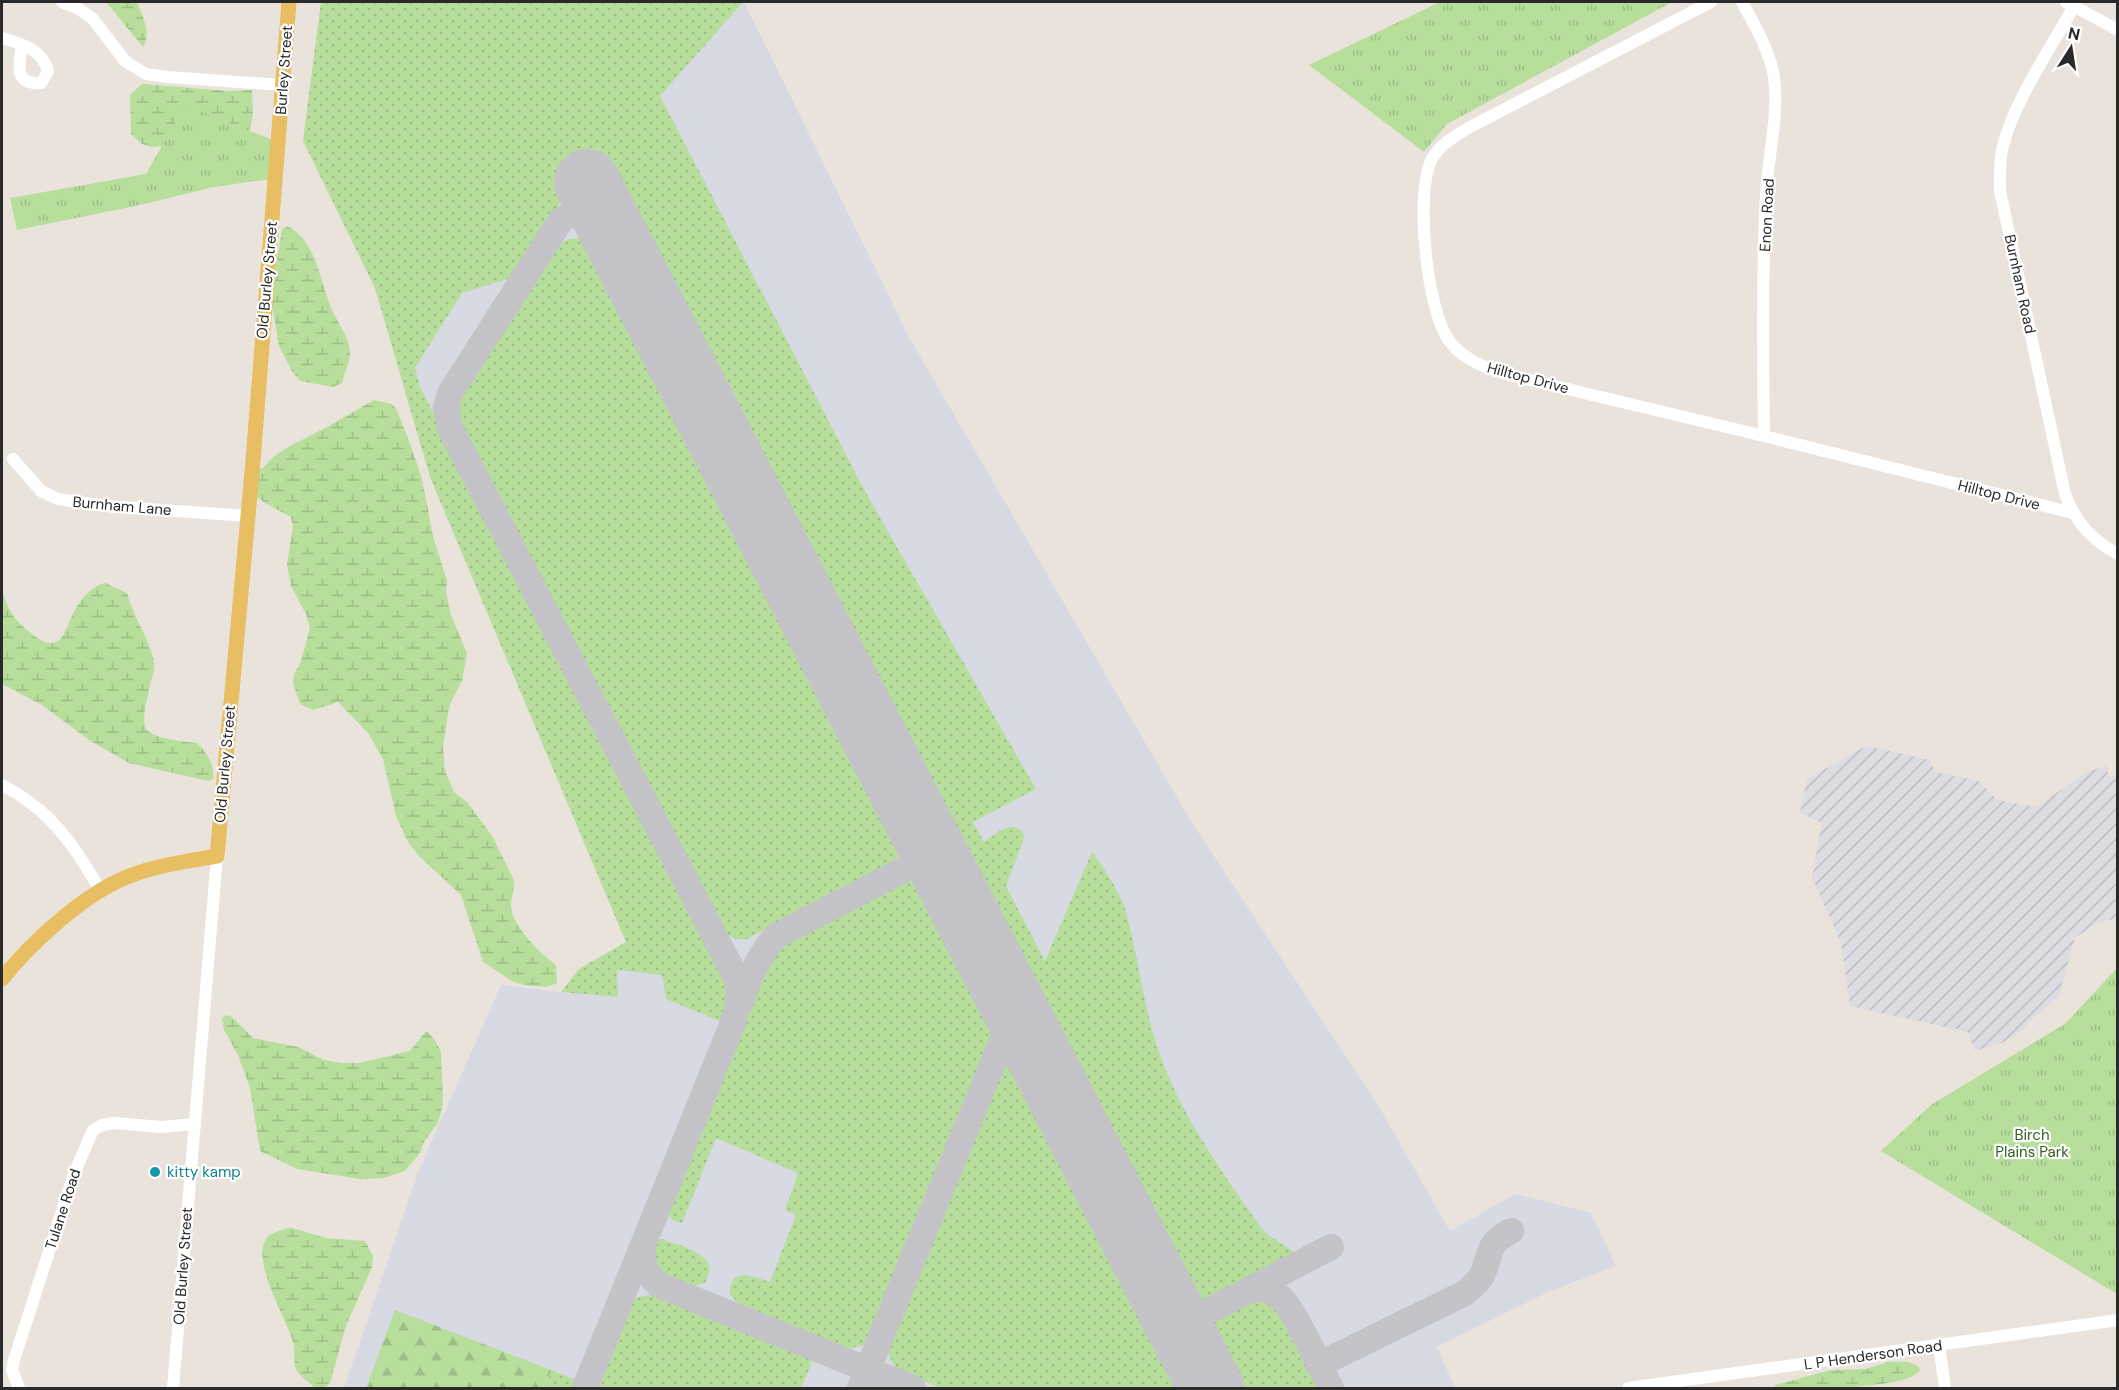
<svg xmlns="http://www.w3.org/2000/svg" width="2119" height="1390" font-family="'DM Sans',sans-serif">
  <defs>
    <pattern id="industrial-furrows" width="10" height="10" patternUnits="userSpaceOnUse" patternTransform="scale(1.5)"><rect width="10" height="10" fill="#dddce3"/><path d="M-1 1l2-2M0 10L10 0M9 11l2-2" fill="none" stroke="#bebdc3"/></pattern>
    <pattern id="grass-dots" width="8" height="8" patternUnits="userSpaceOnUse" patternTransform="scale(1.5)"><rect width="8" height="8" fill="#b7de9b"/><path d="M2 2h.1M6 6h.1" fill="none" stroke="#9dbe86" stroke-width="1.8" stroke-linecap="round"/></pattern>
    <pattern id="forest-firs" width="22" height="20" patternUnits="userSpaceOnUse" patternTransform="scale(1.5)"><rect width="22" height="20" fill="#b7de9b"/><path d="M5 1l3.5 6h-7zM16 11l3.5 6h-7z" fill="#9dbe86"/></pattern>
    <pattern id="wetland-marsh" width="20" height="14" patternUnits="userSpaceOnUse" patternTransform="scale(1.5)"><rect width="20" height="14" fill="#b7de9b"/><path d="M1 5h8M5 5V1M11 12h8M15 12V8" fill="none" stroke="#9dbe86"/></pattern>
    <pattern id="park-tufts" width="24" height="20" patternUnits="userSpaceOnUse" patternTransform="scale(1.5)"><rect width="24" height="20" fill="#b7de9b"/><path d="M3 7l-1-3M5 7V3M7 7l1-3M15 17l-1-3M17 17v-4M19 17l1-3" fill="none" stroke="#9dbe86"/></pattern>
  </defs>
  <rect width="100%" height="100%" fill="#eae3dc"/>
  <path fill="url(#industrial-furrows)" d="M1866 746 1930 760 1935 772 1979 781 1997 800 2037 807 2083 774 2107 765 2108 776H2117V918L2097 923 2075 938 2058 998 2033 1018 2021 1031 2004 1042 1975 1051 1968 1032 1850 1006 1841 943 1812 877 1822 823 1800 813 1807 779Z"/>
  <path fill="#d7dae3" d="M321 2H744L910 339 1192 823 1378 1105 1450 1231 1516 1194 1591 1213 1616 1266 1550 1291 1437 1347 1455 1388H344L419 1170 501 985 561 992 579 969 626 942 430 477 375 288 303 141Z"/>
  <g fill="url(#grass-dots)">
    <path d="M321 2H743L660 96 867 495 1036 789 973 822 984 842C997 833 1014 817 1025 836L1006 886 1045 961 1092 852C1105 869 1115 886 1124 905 1139 956 1143 1010 1162 1060 1184 1120 1223 1173 1259 1225L1267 1234 1297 1254 1211 1300 1198 1298 1184 1288 605 171 566 194 514 277 462 293 415 368 420 387 731 986 730 999 722 1022 666 999 662 975 617 970 618 997 561 992 579 969 626 942 430 477 375 288 303 141Z"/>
    <path d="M580 238 594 245 903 840 898 857 889 865 747 939H736L722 932 455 417 456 401 556 244 569 239Z"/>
    <path d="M910 881 917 883 927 889 995 1019 996 1028 993 1040 871 1338 863 1345 846 1349 741 1307 730 1294C730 1265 753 1277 770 1282L796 1215 785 1210 798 1173 716 1138 682 1223 672 1220 667 1210 761 978 772 958 792 939 902 883Z"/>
    <path d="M1011 1060 1017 1064 1185 1388H941L896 1369 887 1352 888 1340 1000 1065 1004 1061Z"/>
    <path d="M662 1239C678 1245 708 1251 710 1270L705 1283C683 1293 636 1270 656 1241Z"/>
    <path d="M650 1295 809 1359 812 1362 801 1388H595L630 1302 638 1297Z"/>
    <path d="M1257 1301 1266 1302 1283 1314 1321 1388H1236L1212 1343V1327L1215 1319 1243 1303Z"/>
    <path d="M551 1370 576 1380 573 1388H545Z"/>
  </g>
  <path fill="url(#forest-firs)" d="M395 1310 551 1370 545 1388H366Z"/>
  <g fill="url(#wetland-marsh)">
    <path d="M106 2H137C142 15 152 34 143 47Z"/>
    <path d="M142 84 228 91 252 90 253 113 249 137 152 147 142 144 131 134 130 95Z"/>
    <path d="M287 226C318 241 320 286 334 314 340 327 349 337 350 352 351 360 344 374 342 383L333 387 300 381 292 371 279 346 271 299 282 229Z"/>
    <path d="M374 400 391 404 396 408 411 446 422 479 433 536 447 581 446 592 451 615 467 653 462 681 451 702 448 713 443 748 445 771 454 792 468 803 492 836 513 878C516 887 511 896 511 906 512 927 541 954 556 965L557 983 546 987 523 985 512 981 483 962 461 895 419 856 408 842 396 816 383 759 369 734 338 702 313 710 300 704 293 683 294 674 300 664 310 628 306 614 291 586 287 565 293 526 291 517C273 507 254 500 243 481L251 472 263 468 272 458 288 447 329 426Z"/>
    <path d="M105 583 127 593C133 617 149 637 154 662 155 669 152 678 150 685 148 697 142 714 145 726 148 739 186 742 197 743 207 753 215 764 213 779L209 781 204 780 129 763 89 740 42 705 2 684V589C7 610 15 621 32 634 62 658 64 630 75 610 81 599 93 585 105 583Z"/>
    <path d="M226 1015 232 1017 253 1038 298 1047 324 1060 342 1063H359L410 1051 426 1031C433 1036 439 1046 441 1053L443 1100 441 1112 438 1123 424 1142 420 1153 405 1171 383 1178 360 1179 297 1169 260 1151 250 1088 238 1055 224 1030 222 1018Z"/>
    <path d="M287 1228H292L326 1238 365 1241 373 1256 372 1267 346 1326 330 1383C326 1388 322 1389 315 1388 310 1383 298 1375 296 1369 293 1362 295 1353 294 1345 288 1320 251 1264 266 1239 270 1233 280 1231 287 1228Z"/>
    <path d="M1888 1362C1899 1362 1914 1360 1920 1369 1913 1390 1801 1389 1775 1388V1385L1831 1370 1866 1369Z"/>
  </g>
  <g fill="url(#park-tufts)">
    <path d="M1440 2H1672L1447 124 1424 152 1309 65Z"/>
    <path d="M185 105 275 141 271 179 214 187 140 205 17 230 10 198 146 174Z"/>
    <path d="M2117 968V1294L1881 1151 1931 1105 2066 1023Z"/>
  </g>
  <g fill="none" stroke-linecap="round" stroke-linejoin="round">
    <g stroke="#c4c3c7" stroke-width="26">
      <path d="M740 1004C748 979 758 956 776 936L934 854"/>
      <path d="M642 1249 645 1271 659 1285 913 1388"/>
      <path d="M1249 1290C1261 1288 1270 1289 1280 1297 1294 1308 1321 1369 1331 1388"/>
      <path d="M1170 1309 1186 1317 1199 1316 1331 1247"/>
      <path d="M1188 1343C1188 1331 1189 1323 1199 1316"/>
      <path d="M1318 1365 1465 1293C1473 1286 1481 1280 1484 1270 1493 1248 1487 1244 1511 1231"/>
      <path d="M585 1388 734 1020C739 1006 740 995 738 981L450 428 446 408 450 393 561 220 579 209 605 219"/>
      <path d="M860 1388 1015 1009"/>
    </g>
    <path stroke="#c4c3c7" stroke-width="66" d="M587 182 1211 1388"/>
    <g stroke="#fff" stroke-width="12">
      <path d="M62 2 79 9 93 19 125 61 146 74 168 77 282 85"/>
      <path d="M1711 2 1470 127C1456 136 1440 144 1432 159 1414 192 1427 313 1450 342 1466 362 1489 369 1513 376L1764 436 2073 513"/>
      <path d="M1742 2C1754 24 1770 51 1774 77 1779 116 1768 155 1766 195 1762 275 1763 355 1764 436"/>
      <path d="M2066 2 2118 30"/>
      <path d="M2074 6C2051 48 2014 101 2003 146 1999 161 2000 176 2000 191L2065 494C2075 521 2091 540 2118 554"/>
      <path d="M2 38C20 43 44 50 48 72L41 83C13 85 19 64 22 45"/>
      <path d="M13 459 41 491 58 499 105 506 248 516"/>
      <path d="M2 785C11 790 21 795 29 802 60 823 83 860 101 892"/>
      <path d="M1939 1345 1945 1388"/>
      <path d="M19 1388 12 1370 14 1360 74 1174 93 1130 102 1125 114 1123 161 1127 195 1124"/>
      <path d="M173 1388 217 856"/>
      <path d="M1628 1388 2118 1320"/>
    </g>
    <path stroke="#e8be63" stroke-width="15" d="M2 979C30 944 78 900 118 881 149 866 184 862 217 856L253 461 289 2"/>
  </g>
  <circle fill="#0f9aa8" stroke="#fff" stroke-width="2" cx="155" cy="1172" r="6"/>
  <g text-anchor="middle" stroke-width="4.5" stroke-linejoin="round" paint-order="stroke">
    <g font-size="15" fill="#292929" stroke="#fff">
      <text transform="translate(284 70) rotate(-86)" y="5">Burley Street</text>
      <text transform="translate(1767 215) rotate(-87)" y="5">Enon Road</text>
      <text transform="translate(267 280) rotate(-85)" y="5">Old Burley Street</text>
      <text transform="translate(2020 284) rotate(78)" y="5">Burnham Road</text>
      <text transform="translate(1528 378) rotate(15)" y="5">Hilltop Drive</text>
      <text transform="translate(1999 495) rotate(14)" y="5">Hilltop Drive</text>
      <text transform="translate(122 506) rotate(5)" y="5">Burnham Lane</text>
      <text transform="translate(225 764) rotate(-85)" y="5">Old Burley Street</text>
      <text transform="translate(63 1209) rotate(-72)" y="5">Tulane Road</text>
      <text transform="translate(183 1266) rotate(-86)" y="5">Old Burley Street</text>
      <text transform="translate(1873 1355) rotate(-8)" y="5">L P Henderson Road</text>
    </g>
    <g font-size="15" fill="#31611e" stroke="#fff">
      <text x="2032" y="1140">Birch<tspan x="2032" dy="17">Plains Park</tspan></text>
    </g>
    <g font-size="15" fill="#0d838f" stroke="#fff" text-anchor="start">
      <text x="167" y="1177">kitty kamp</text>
    </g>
  </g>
  <rect width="2119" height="1390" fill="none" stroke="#292929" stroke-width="6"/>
  <g transform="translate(2071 48) rotate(12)" stroke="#ffffff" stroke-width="4.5" paint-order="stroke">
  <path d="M0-4.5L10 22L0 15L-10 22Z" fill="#292929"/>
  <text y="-9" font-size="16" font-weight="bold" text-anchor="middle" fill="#292929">N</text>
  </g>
</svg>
